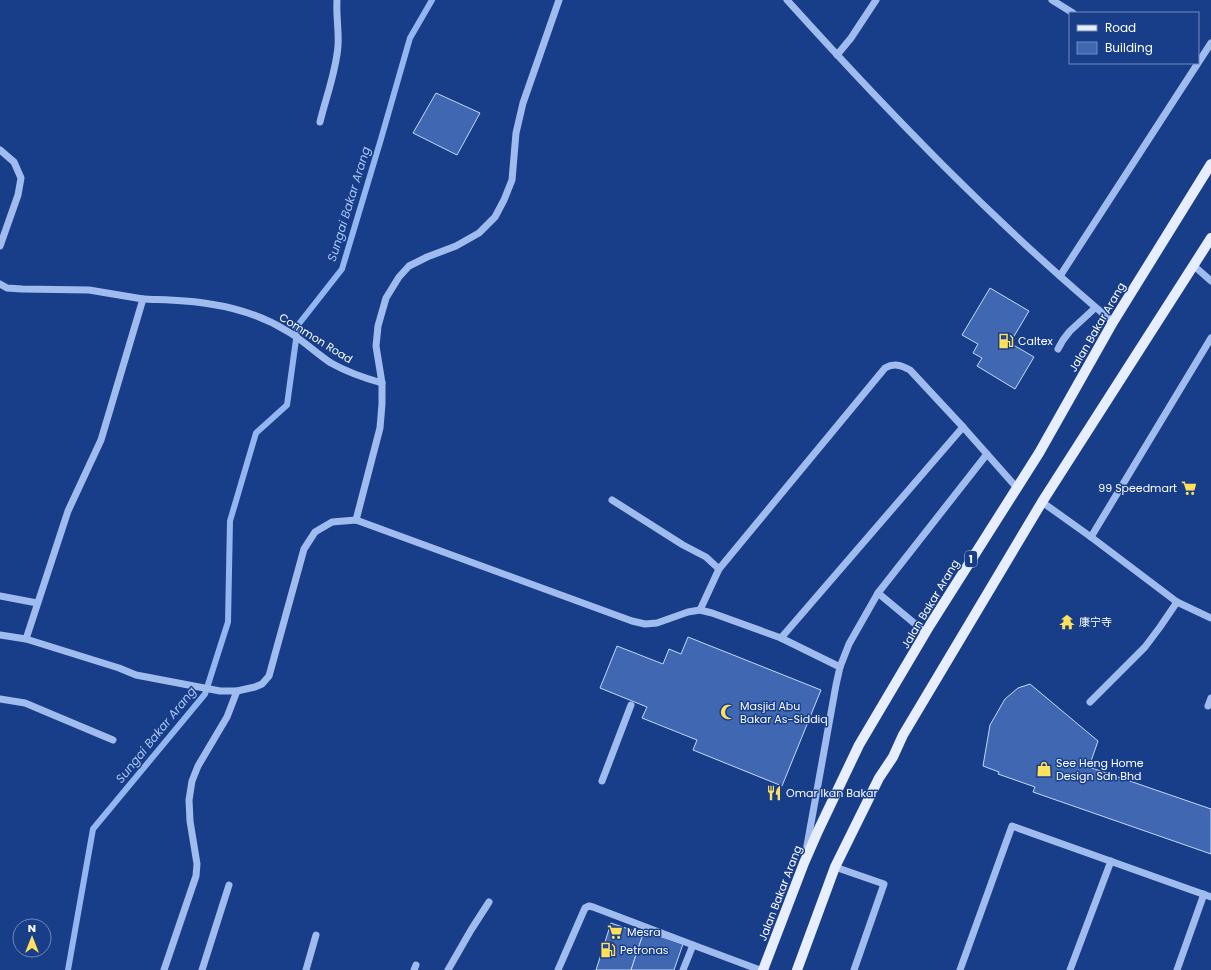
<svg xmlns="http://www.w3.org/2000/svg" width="1211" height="970" font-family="Poppins,'Noto Sans SC',sans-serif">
  <rect width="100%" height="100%" fill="#183e89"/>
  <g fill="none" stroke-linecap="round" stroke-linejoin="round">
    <path stroke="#93b5f0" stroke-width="6" d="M68 970 93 829 205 694 228 622 230 521 256 433 287 405 298 325 342 269 381 139 410 38 432 0"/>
  </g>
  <g fill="#4068b2" stroke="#c6d8fa">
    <path d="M436 93 480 113 457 155 413 133Z"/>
    <path d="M990 288 1029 311 1010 343 1034 357 1015 389 977 366 982 358 973 353 978 344 962 335Z"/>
    <path d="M688 637 821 690 782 786 693 750 697 740 642 718 647 707 600 688 617 646 663 664 669 649 681 654Z"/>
    <path d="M1030 684 1098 741 1089 767 1211 809V854L1033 792 1035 787 998 774 999 772 983 766 990 725 1005 699 1018 688Z"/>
    <path d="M611 923 643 934 631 970H596Z"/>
    <path d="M644 931 683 944 674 970H631Z"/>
  </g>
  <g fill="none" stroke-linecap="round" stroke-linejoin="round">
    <g stroke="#a0bcee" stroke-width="7">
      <path d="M787 0C889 113 996 224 1113 322"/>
      <path d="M1052 0 1073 13"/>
      <path d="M837 55 851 38 876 0"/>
      <path d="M320 122C326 97 336 72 338 46 339 31 336 15 337 0"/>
      <path d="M0 150 14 162 21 178 18 195 0 246"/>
      <path d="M1193 265 1211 281"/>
      <path d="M1060 276 1211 43"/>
      <path d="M0 284 7 288 22 289 89 290 143 299 101 440 68 511 26 639"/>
      <path d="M143 299C165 300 188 300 210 304 237 308 264 317 287 331 303 340 316 353 331 363 347 372 364 378 382 383"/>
      <path d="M1058 349 1063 340 1070 331 1095 308"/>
      <path d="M612 500 683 545 706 557 719 569"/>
      <path d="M1042 502 1091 537 1177 602 1211 618"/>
      <path d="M356 520 380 428 382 404V383L376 346 378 326 386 298 399 277 409 266 427 257 456 246 479 233 495 217 504 200 512 180 516 133 523 103 559 0"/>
      <path d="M1091 537 1211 338"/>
      <path d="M878 593 926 633"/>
      <path d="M0 596 37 603"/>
      <path d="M700 610 719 569 885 368C894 363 901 365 910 370L963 427"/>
      <path d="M0 635 26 639 119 668 136 675 220 691H237L255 687 262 684 269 676 304 549 315 532 332 522 356 520 632 621 645 624 657 623 688 612 700 610 712 613 781 638 840 667 836 685 806 851"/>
      <path d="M781 638 963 427 1017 488"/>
      <path d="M840 667 849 644 878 593 987 454"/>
      <path d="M0 699 25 703 113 740"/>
      <path d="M1090 702 1145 647 1160 627 1177 602"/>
      <path d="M1208 706 1211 698"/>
      <path d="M602 781 631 705"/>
      <path d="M835 867 884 884 854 970"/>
      <path d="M164 970 196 876 197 864 190 821 189 800 192 781 198 766 227 717 237 691"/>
      <path d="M202 970 229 885"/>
      <path d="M306 970 316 935"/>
      <path d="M414 970 416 965"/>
      <path d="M448 970 471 930 489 902"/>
      <path d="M558 970 585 908 589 906 593 907 693 945"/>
      <path d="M683 970 693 945 760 970"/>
      <path d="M960 970 1012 826 1211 897"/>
      <path d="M1070 970 1111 861"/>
      <path d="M1177 970 1204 894"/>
    </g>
    <g stroke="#e7eeff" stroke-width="10">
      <path d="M763 970 804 863 818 831 859 745 930 625 1039 453 1113 322 1211 164"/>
      <path d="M797 970 835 867 879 778 893 757 903 735 1042 502 1211 238"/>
    </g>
  </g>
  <defs>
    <g id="fuel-bare" transform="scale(1.2)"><path d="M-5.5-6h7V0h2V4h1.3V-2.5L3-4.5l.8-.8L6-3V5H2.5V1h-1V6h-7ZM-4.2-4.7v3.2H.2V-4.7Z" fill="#ffe05d" stroke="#183e89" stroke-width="2.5" paint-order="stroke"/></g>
    <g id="supermarket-bare" transform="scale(1.2)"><path d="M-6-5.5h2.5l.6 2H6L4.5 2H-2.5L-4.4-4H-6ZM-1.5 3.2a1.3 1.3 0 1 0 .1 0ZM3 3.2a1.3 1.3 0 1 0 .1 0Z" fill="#ffe05d" stroke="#183e89" stroke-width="2.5" paint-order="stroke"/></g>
    <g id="temple-bare" transform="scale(1.2)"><path d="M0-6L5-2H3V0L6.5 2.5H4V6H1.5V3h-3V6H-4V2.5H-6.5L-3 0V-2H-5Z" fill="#ffe05d" stroke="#183e89" stroke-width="2.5" paint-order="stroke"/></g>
    <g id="mosque-bare" transform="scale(1.2)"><path d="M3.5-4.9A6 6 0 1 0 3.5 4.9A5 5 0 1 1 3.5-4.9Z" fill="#ffe05d" stroke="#183e89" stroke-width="2.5" paint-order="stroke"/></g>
    <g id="shop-bare" transform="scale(1.2)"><path d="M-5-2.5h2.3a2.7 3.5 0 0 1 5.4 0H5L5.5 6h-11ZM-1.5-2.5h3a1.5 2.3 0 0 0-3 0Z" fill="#ffe05d" stroke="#183e89" stroke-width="2.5" paint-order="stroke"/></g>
    <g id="restaurant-bare" transform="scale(1.2)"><path d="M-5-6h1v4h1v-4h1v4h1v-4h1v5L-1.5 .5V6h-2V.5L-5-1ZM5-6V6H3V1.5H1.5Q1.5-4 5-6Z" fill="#ffe05d" stroke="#183e89" stroke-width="2.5" paint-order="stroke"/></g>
  </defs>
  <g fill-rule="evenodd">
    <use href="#fuel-bare" x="1006" y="341"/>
    <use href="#supermarket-bare" x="1189" y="488"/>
    <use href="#temple-bare" x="1067" y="622"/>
    <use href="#mosque-bare" x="728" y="712"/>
    <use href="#shop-bare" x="1044" y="769"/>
    <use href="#restaurant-bare" x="774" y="793"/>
    <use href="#supermarket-bare" x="615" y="932"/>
    <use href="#fuel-bare" x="608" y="950"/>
  </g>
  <g text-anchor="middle" stroke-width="3" stroke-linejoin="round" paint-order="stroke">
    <rect fill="#183e89" stroke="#bac5dc" stroke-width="1" x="965" y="551" width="12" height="16" rx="3"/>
    <g font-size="10" font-weight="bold" fill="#fff">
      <text x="971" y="563">1</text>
    </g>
    <g font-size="11" fill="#fff" stroke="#183e89">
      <text transform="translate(1097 327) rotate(-60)" y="4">Jalan Bakar Arang</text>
      <text transform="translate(316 338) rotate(32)" y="4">Common Road</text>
      <text transform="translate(930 604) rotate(-59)" y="4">Jalan Bakar Arang</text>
      <text transform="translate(780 893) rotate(-69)" y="4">Jalan Bakar Arang</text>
    </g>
    <g font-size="11" fill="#fff" stroke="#183e89" text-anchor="start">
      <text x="1018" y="345">Caltex</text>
      <text x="1177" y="492" text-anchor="end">99 Speedmart</text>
      <text x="1079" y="626">康宁寺</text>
      <text x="740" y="710">Masjid Abu<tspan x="740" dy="13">Bakar As-Siddiq</tspan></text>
      <text x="1056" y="767">See Heng Home<tspan x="1056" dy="13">Design Sdn Bhd</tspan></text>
      <text x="786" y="797">Omar Ikan Bakar</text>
      <text x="627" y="936">Mesra</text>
      <text x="620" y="954">Petronas</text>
    </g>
    <g font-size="12" font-style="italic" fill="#acc6f5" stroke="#183e89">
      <text transform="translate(349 204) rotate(-73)" y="4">Sungai Bakar Arang</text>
      <text transform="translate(156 735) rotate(-51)" y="4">Sungai Bakar Arang</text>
    </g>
  </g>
  <rect x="1069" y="12" width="130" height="52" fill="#183e89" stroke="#748bb8"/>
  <rect x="1077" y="25" width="20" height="6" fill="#e7eeff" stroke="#748bb8"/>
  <text x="1105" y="32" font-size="12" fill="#ffffff">Road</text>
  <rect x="1077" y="42" width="20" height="12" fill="#4068b2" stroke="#748bb8"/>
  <text x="1105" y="52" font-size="12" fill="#ffffff">Building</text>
  <g transform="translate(32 938)"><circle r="19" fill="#183e89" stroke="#748bb8"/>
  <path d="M0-3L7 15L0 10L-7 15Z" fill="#ffe05d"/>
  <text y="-6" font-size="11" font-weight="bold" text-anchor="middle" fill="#ffffff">N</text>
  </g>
</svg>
